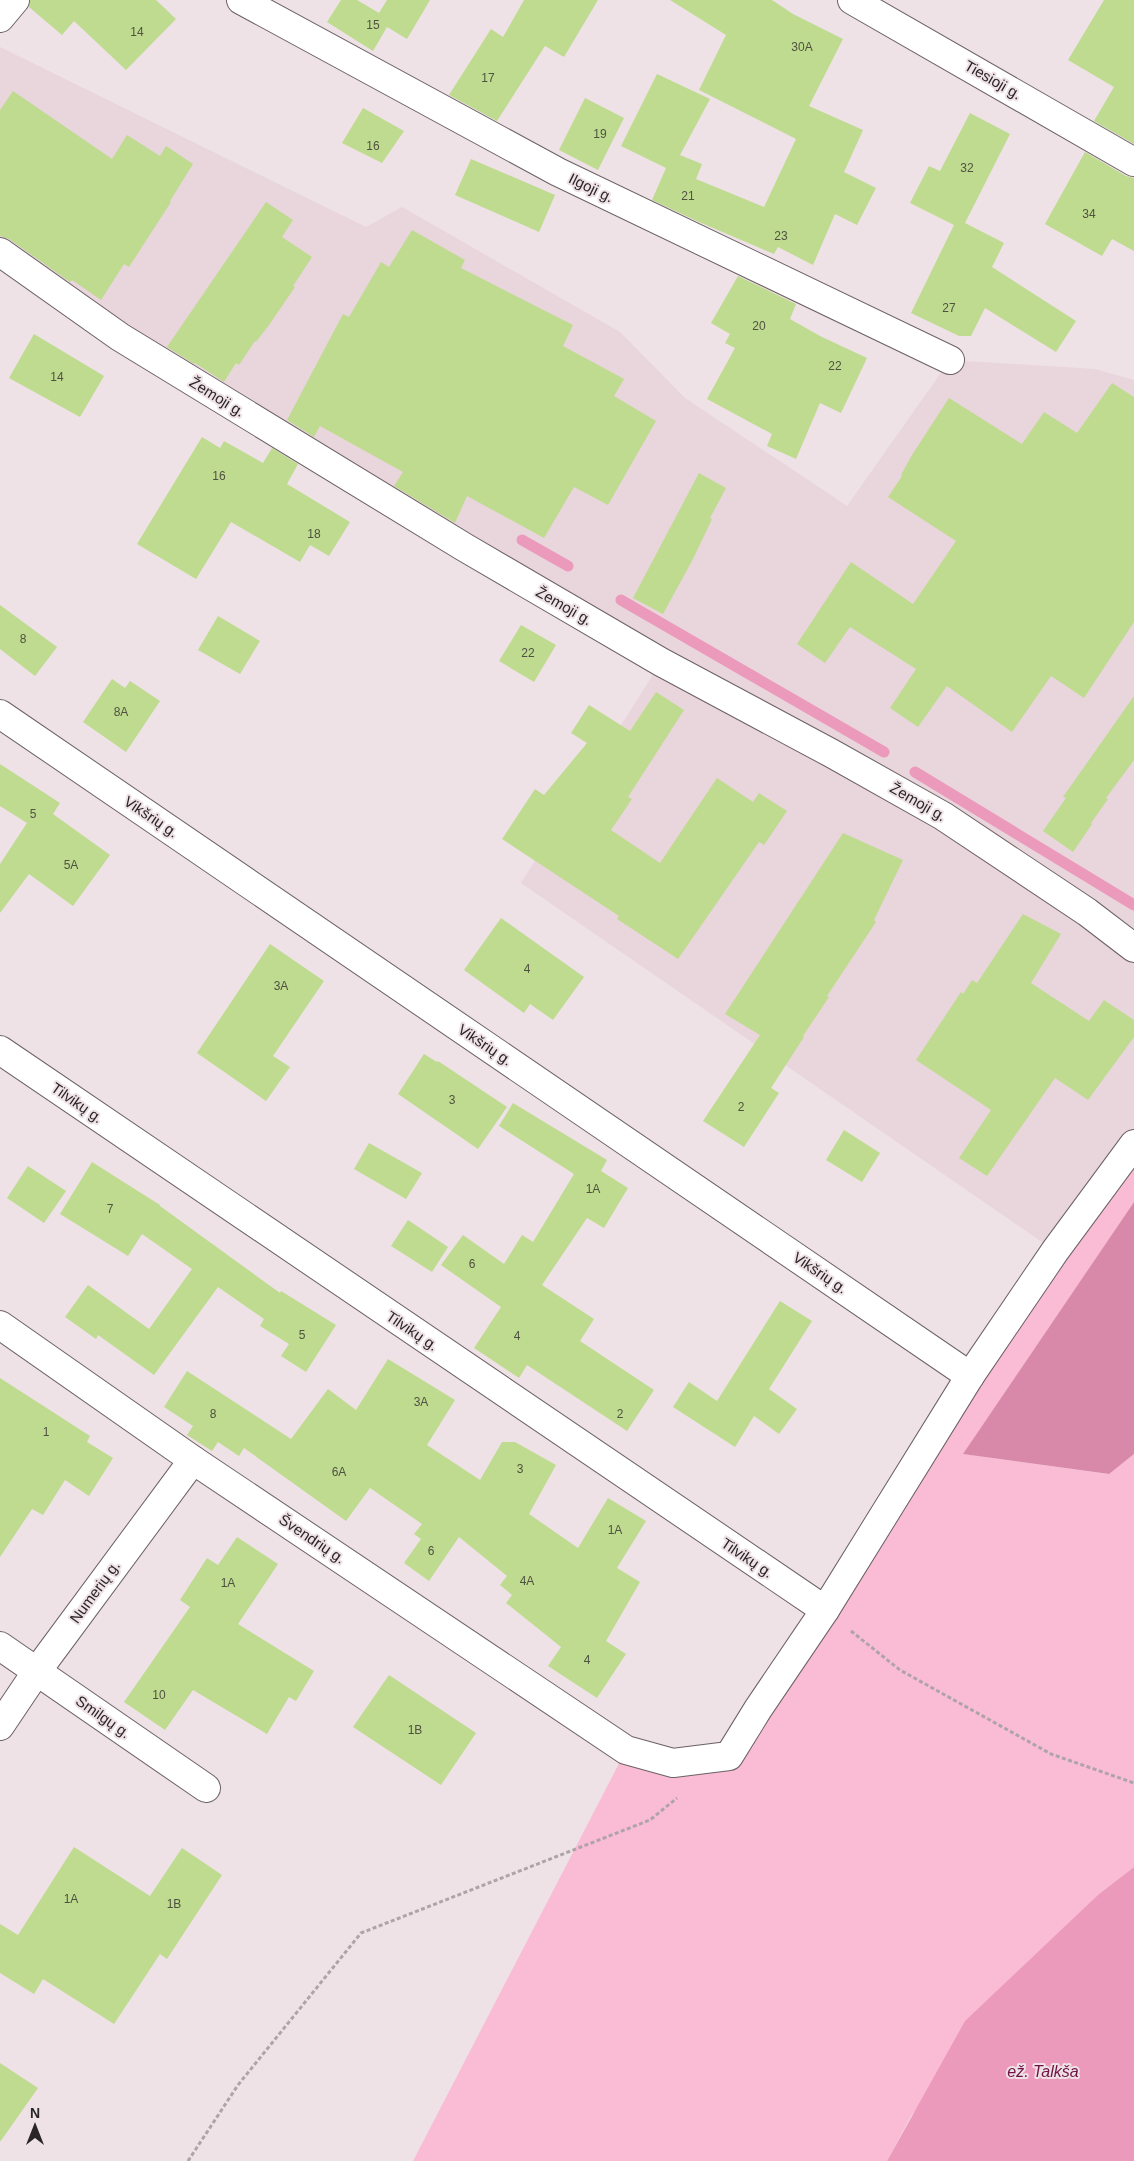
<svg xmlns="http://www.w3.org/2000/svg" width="1134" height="2161" font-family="Arial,sans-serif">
  <rect width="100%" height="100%" fill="#eee2e6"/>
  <path fill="#e9d5dc" d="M0 47 366 227 402 207 620 332 685 398 847 506 950 360 1095 369 1134 380V1144L1055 1251 521 883 661 662 0 252Z"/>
  <path fill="#fabcd4" d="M1134 1144V1202L964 1454 1108 1474 1134 1454V1867L1099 1894 1066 1927 911 2116 887 2161H413L626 1750 730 1756Z"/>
  <path fill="#d889a9" d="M1134 1202V1454L1109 1474 963 1454Z"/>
  <path fill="#eb9abb" d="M1134 1867V2161H887L965 2021 1099 1894Z"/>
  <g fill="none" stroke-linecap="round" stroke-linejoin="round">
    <g stroke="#eb9abb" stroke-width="11">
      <path d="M522 540 568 566"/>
      <path d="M621 600 884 752"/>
      <path d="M915 772 1134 905"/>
    </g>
  </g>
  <g fill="#bfdb8f">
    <path d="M30 0H156L176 19 126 70 74 21 62 35 29 7Z"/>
    <path d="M341 0H357L379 13 387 0H430L407 39 387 27 373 51 327 22Z"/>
    <path d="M524 0H598L564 57 545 46 497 121 449 95 491 29 503 37Z"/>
    <path d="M670 0H772L793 14 843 39 809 106 863 130 844 172 876 188 857 225 835 214 813 265 778 247 774 254 699 222 652 200 666 168 621 146 657 74 710 99 680 155 702 164 696 179 764 207 796 139 699 90 726 35Z"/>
    <path d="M1104 0H1134V144L1094 121 1114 87 1068 60Z"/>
    <path d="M13 91 112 159 127 135 160 156 166 146 193 164 170 201 171 202 129 267 124 264 101 300 72 280 70 282 9 239 0 236V110Z"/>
    <path d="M585 98 624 118 598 170 559 150Z"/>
    <path d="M363 108 404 131 382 163 342 143Z"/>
    <path d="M970 113 1010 134 965 223 1004 243 992 267 1076 321 1056 352 985 308 971 336H959L911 313 954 225 910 203 929 166 940 171Z"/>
    <path d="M1085 152 1126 176 1134 178V251L1112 239 1102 256 1045 224Z"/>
    <path d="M471 159 555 195 539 232 455 195Z"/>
    <path d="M266 202 293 220 282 237 312 257 293 286 295 287 269 325 256 342 255 341 239 365 236 363 224 382 195 363 194 364 167 347Z"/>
    <path d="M412 230 465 260 461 268 573 325 563 346 624 379 614 396 656 421 608 505 574 487 544 538 467 496 455 523 394 486 403 472 320 426 314 437 287 420 343 314 349 317 381 262 389 267Z"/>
    <path d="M738 276 796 304 790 319 820 336 867 358 841 413 820 403 796 459 767 446 772 434 707 399 735 348 725 343 730 334 711 323Z"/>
    <path d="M34 334 104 376 80 417 9 378Z"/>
    <path d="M1112 383 1134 397V622L1084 698 1051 676 1012 732 947 686 918 727 890 708 916 669 850 627 825 663 797 644 851 562 913 604 956 541 888 497 902 476 901 475 912 455 949 398 1022 444 1044 412 1077 433Z"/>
    <path d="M202 437 220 448 224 441 263 463 272 448 298 464 287 484 350 522 329 556 310 545 300 562 231 522 196 579 137 544Z"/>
    <path d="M699 473 726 488 710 518 712 519 693 559 663 614 633 598Z"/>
    <path d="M0 605 57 647 35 676 0 649Z"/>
    <path d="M218 616 260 641 240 674 198 650Z"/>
    <path d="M521 625 556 645 534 682 499 661Z"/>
    <path d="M112 679 125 688 130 681 160 701 126 752 83 722Z"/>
    <path d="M656 692 684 710 628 797 632 799 611 830 660 863 717 778 753 802 759 793 787 811 764 845 759 842 678 959 617 919 619 916 502 839 535 789 544 795 587 743 571 733 589 705 630 731Z"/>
    <path d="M1134 696V760L1106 798 1108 799 1091 823 1092 824 1073 852 1043 831 1066 798 1063 797Z"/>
    <path d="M0 764 60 803 53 814 110 855 73 906 29 874 0 913V864L27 823 0 806Z"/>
    <path d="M843 833 903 860 874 920 876 922 827 996 829 997 803 1036 804 1037 771 1088 779 1093 744 1147 703 1121 760 1035 725 1014Z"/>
    <path d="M1023 914 1061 934 1031 983 1089 1021 1104 1000 1134 1020V1037L1088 1100 1055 1078 987 1176 959 1158 991 1110 916 1060 961 992 963 994 972 980 977 983Z"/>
    <path d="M501 918 584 977 553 1020 530 1004 524 1013 464 970Z"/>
    <path d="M270 944 324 981 273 1056 290 1067 266 1101 197 1053Z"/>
    <path d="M424 1054 437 1062 438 1061 507 1107 478 1149 398 1094Z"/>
    <path d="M513 1103 607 1160 601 1171 628 1188 604 1228 587 1218 542 1285 594 1319 580 1341 654 1390 627 1431 527 1365 519 1378 474 1348 501 1307 441 1265 463 1235 504 1264 522 1235 533 1242 574 1174 499 1126Z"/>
    <path d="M844 1130 880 1153 862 1182 826 1160Z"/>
    <path d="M369 1143 422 1173 406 1199 354 1169Z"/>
    <path d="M92 1162 160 1205V1206L280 1293 281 1291 336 1325 306 1372 281 1356 289 1344 260 1326 264 1319 218 1287 154 1375 98 1335 96 1339 65 1317 88 1285 149 1329 192 1269 142 1234 128 1256 60 1214Z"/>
    <path d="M28 1166 66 1191 44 1223 7 1198Z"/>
    <path d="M408 1220 448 1247 432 1272 391 1246Z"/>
    <path d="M780 1301 812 1321 769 1389 797 1409 779 1434 754 1416 735 1447 673 1407 689 1382 717 1401Z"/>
    <path d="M388 1359 455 1400 427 1445 480 1480 502 1442H515L556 1465 529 1514 578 1548 608 1498 646 1521 617 1568 640 1582 606 1641 626 1654 597 1698 548 1666 561 1647 506 1603 512 1595 500 1585 507 1576 459 1537 429 1581 404 1563 421 1539 414 1534 422 1524 370 1488 346 1521 244 1448 239 1456 218 1442 212 1451 187 1435 193 1426 164 1407 187 1371 291 1439 328 1389 356 1410Z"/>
    <path d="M0 1378 90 1436 87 1442 113 1458 89 1496 65 1480 43 1515 32 1509 0 1557Z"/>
    <path d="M237 1537 278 1564 238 1624 314 1671 296 1701 289 1697 267 1734 193 1690 165 1730 124 1702 190 1607 180 1600 207 1558 218 1565Z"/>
    <path d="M389 1675 476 1733 441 1785 353 1727Z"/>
    <path d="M74 1847 150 1896 182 1848 222 1875 167 1959 160 1954 114 2024 43 1979 34 1994 0 1973V1924L18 1935Z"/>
    <path d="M0 2063 38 2088 0 2142Z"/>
  </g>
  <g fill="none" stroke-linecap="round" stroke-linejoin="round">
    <g stroke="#6b6164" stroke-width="30">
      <g id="street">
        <path d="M241 0 558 172 950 360"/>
        <path d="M852 0 1134 162"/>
        <path d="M0 18 15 0"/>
        <path d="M0 252 120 337 464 547 661 662 831 753 943 816 1087 912 1134 948"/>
        <path d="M0 714 970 1376"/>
        <path d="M0 1050 825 1610"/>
        <path d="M0 1325 193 1460 626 1750 673 1763 729 1756 758 1709 825 1610 970 1376 1055 1251 1134 1144"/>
        <path d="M0 1646 206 1788"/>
        <path d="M0 1726 37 1671 193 1460"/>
      </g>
    </g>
    <g stroke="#aea4a8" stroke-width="3" stroke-dasharray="4 2.5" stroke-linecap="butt">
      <path d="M851 1631 900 1670 1051 1754 1134 1783"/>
      <path d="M188 2161 238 2085 361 1933 650 1820 677 1798"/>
    </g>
    <use href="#street" stroke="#fff" stroke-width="28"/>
  </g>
  <g text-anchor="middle" stroke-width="4" stroke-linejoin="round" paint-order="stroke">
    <g font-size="12" fill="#4f5241">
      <text x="373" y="29">15</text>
      <text x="137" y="36">14</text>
      <text x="802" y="51">30A</text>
      <text x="488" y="82">17</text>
      <text x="600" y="138">19</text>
      <text x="373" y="150">16</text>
      <text x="967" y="172">32</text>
      <text x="688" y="200">21</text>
      <text x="1089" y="218">34</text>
      <text x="781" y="240">23</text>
      <text x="949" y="312">27</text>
      <text x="759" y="330">20</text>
      <text x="835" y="370">22</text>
      <text x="57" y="381">14</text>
      <text x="219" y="480">16</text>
      <text x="314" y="538">18</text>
      <text x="23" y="643">8</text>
      <text x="528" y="657">22</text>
      <text x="121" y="716">8A</text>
      <text x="33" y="818">5</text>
      <text x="71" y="869">5A</text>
      <text x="527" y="973">4</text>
      <text x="281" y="990">3A</text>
      <text x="452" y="1104">3</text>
      <text x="741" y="1111">2</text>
      <text x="593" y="1193">1A</text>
      <text x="110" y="1213">7</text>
      <text x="472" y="1268">6</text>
      <text x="302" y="1339">5</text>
      <text x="517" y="1340">4</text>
      <text x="421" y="1406">3A</text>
      <text x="213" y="1418">8</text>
      <text x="620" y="1418">2</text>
      <text x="46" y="1436">1</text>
      <text x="520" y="1473">3</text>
      <text x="339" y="1476">6A</text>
      <text x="615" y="1534">1A</text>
      <text x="431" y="1555">6</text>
      <text x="527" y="1585">4A</text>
      <text x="228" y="1587">1A</text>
      <text x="587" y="1664">4</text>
      <text x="159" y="1699">10</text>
      <text x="415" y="1734">1B</text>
      <text x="71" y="1903">1A</text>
      <text x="174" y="1908">1B</text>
    </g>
    <g font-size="15" fill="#2a2527" stroke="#eee2e6">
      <text transform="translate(993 80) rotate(30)" y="5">Tiesioji g.</text>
      <text transform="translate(591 188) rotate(26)" y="5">Ilgoji g.</text>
      <text transform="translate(217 397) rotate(32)" y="5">Žemoji g.</text>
      <text transform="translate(564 606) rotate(30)" y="5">Žemoji g.</text>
      <text transform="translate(918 802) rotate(30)" y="5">Žemoji g.</text>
      <text transform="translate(151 817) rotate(34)" y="5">Vikšrių g.</text>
      <text transform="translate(485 1045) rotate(34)" y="5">Vikšrių g.</text>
      <text transform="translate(77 1103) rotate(35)" y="5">Tilvikų g.</text>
      <text transform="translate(820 1273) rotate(34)" y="5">Vikšrių g.</text>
      <text transform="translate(412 1331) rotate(34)" y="5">Tilvikų g.</text>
      <text transform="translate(312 1539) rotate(34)" y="5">Švendrių g.</text>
      <text transform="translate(747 1558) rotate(34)" y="5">Tilvikų g.</text>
      <text transform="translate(95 1592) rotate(-54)" y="5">Numerių g.</text>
      <text transform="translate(103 1717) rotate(35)" y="5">Smilgų g.</text>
    </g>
    <g font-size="16" font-style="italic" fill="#701344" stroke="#eee2e6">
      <text x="1043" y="2077">ež. Talkša</text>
    </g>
  </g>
  <g transform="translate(35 2126)" stroke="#eee2e6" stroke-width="4" paint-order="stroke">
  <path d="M0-4L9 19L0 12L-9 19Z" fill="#2a2527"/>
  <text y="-8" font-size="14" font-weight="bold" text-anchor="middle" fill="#2a2527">N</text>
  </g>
</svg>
